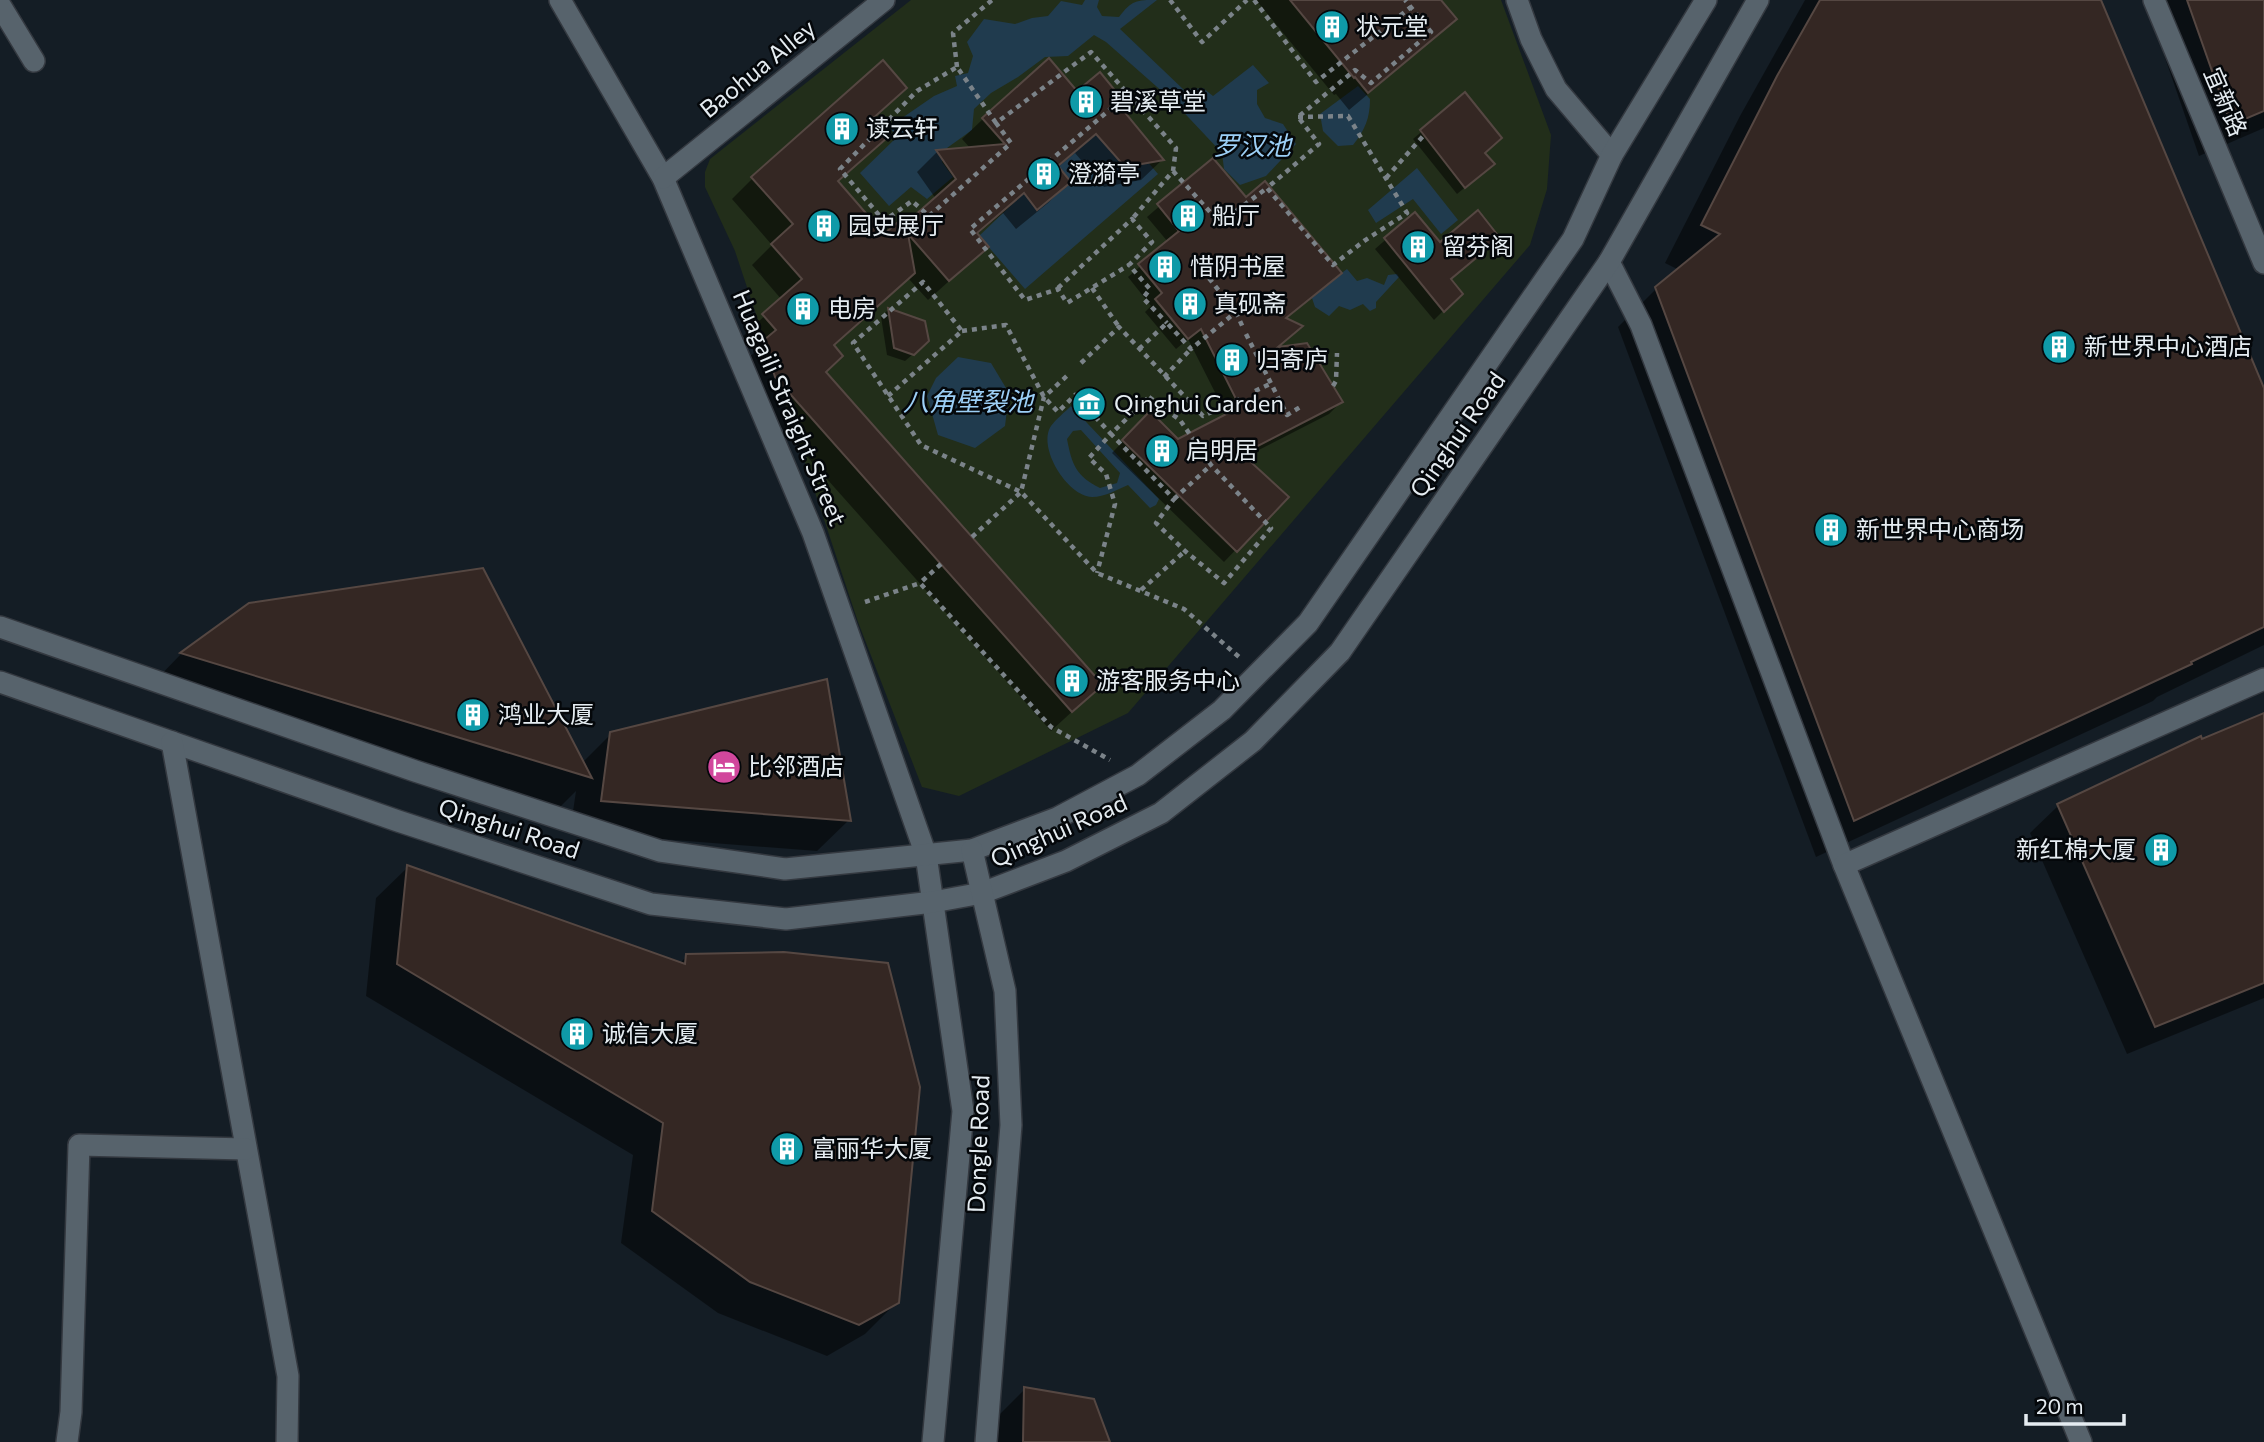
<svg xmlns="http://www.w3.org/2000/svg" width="2264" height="1442" font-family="Commissioner,'Noto Sans SC',sans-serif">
  <rect width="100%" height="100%" fill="#141d25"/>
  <path fill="#222e1a" d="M911 0H1501L1551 135 1547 189 1530 245 1128 713 959 796 922 787 858 622 735 251 705 187V172L710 159Z"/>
  <g fill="#203b4e" fill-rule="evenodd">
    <path d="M1085 0H1099L1097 7 1102 16 1119 17C1132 0 1136 0 1157 0L1120 29 1184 90 1203 88 1213 96 1253 65 1269 83 1257 90V104L1265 118 1283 124 1296 144 1266 176 1240 185 1224 169 1222 153 1173 101 1106 42 1094 35 1068 56 1045 57 1018 77 991 93 974 109 972 130 947 148 942 162 953 177 927 199 911 187 889 206 860 173 897 137 889 127 934 96 957 86 955 76 968 73 973 56 967 42 984 19 1015 24 1032 18 1048 16 1061 1 1082 5Z"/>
    <path d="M1358 86 1370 99C1370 118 1365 130 1353 145L1338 146 1323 131 1320 114Z"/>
    <path d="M1114 120 1121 148 1118 159 1125 167 1135 165 1141 154 1158 174 1025 289 979 236 1024 193 1037 210 1071 183 1058 166Z"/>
    <path d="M1417 168 1458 220 1441 234 1413 199 1376 223 1368 210Z"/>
    <path d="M1300 262 1326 285 1347 269 1357 281 1367 278 1384 285 1388 275 1397 274 1399 277 1376 302V308L1370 311 1363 304 1350 310 1339 306 1329 316 1315 307Z"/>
    <path d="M958 357 991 363 1009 393 1005 426 975 448 938 435 927 396 936 378Z"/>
    <path d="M1071 406 1159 499 1156 505 1150 508 1128 485C1116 490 1105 497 1092 497 1067 496 1037 447 1051 426 1056 419 1065 412 1071 406ZM1081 430 1120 473 1117 483 1100 488C1076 476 1072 465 1067 439L1073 431Z"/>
  </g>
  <g fill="#0007">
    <path d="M1256 0H1439L1454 19 1436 37 1349 110 1336 94 1334 95Z"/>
    <path d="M1805 0H2099L2264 392V645L2157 697 2153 701 1816 857 1618 327 1656 289 1679 270 1665 263 1740 116Z"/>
    <path d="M2145 0H2264V128L2199 156Z"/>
    <path d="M1076 93 1111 98 1162 160 1141 180 1104 187 1075 153 1057 168 1069 182 1048 203 1016 229 1003 213 976 235 987 247 928 300 908 278 832 346 824 373 1101 685 1051 731 755 398 744 362 756 351 743 336 782 300 752 265 772 245 732 199 753 178 870 121 864 158 836 183 884 237 905 227 936 199 917 172 937 152 971 149 962 139 983 119Z"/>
    <path d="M1465 95 1483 153 1485 171 1457 194 1413 139Z"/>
    <path d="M1213 160 1246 200 1328 284 1285 319 1275 349 1341 402 1329 414 1243 458 1286 497 1224 562 1112 453 1150 413 1178 441 1227 416 1188 339 1176 349 1145 312 1151 306 1128 277 1168 242 1147 217Z"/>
    <path d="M1415 214 1449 280 1461 293 1434 320 1375 249Z"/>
    <path d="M888 310 923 322 919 349 905 361 887 355 881 317Z"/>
    <path d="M250 605 582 763 611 734 849 820 817 851 570 832 576 791 559 808 151 685 181 654Z"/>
    <path d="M2264 715V998L2127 1054 2030 833 2058 806 2200 739 2201 742Z"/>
    <path d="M408 867 679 964 687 956 897 1302 865 1334 827 1356 718 1313 621 1243 633 1155 366 996 376 898Z"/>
    <path d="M1025 1389 1108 1442H993V1421Z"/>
  </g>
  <g fill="#342723" stroke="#554742" stroke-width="2">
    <path d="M1290 0H1441L1457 19 1368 93 1355 77 1354 78Z"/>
    <path d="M1820 0H2101L2264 388V627L2191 662 2192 664 1854 821 1655 287 1720 234 1701 225 1777 76Z"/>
    <path d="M2187 0H2264V111L2231 125Z"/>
    <path d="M1049 58 1077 91 1100 72 1118 94 1113 98 1164 160 1125 167 1096 134 1058 166 1071 182 1037 210 1024 193 977 233 989 247 949 281 908 234 915 273 834 345 843 356 826 372 1103 685 1072 712 775 377 764 340 776 330 762 314 802 279 771 244 793 224 751 177 883 60 907 88 871 120 887 138 838 181 884 234 905 216 906 223 956 179 936 150 1005 144 982 118Z"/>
    <path d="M1465 92 1502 138 1485 153 1495 164 1465 188 1420 130Z"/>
    <path d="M1213 158 1246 197 1265 181 1342 273 1286 318 1303 326 1278 347 1307 343 1343 402 1242 454 1289 497 1237 552 1122 440 1150 411 1178 439 1240 407 1201 329 1188 339 1155 299 1162 293 1138 264 1179 231 1157 204Z"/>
    <path d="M1478 210 1500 238 1451 279 1463 294 1444 312 1384 238 1415 212 1440 242Z"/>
    <path d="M888 308 925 321 929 341 914 355 894 348Z"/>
    <path d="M483 568 592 778 180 653 249 603Z"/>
    <path d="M827 679 851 821 601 801 610 732Z"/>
    <path d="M2264 713V983L2155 1027 2057 804 2201 736 2202 739Z"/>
    <path d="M407 865 685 964 686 954 784 952 888 963 920 1087 899 1303 859 1325 750 1282 652 1211 663 1123 397 964Z"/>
    <path d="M1024 1387 1094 1399 1110 1442H1023Z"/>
  </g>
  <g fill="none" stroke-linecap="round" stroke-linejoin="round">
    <g stroke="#343940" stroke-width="24">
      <g id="minor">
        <path d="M560 0 663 178 813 533 926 855 963 1111 933 1442"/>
        <path d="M1517 0 1531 39 1556 89 1612 155"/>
        <path d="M2154 0 2264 263"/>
        <path d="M0 5 34 61"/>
        <path d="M663 178 884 0"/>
        <path d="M1609 262 1641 325 1844 865"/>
        <path d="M0 627 415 771 660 851 785 869 972 850 1057 818 1138 775 1222 710 1308 623 1573 239 1612 155 1706 0"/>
        <path d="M0 682 398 821 651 904 786 919 933 902 982 893 1066 861 1161 813 1253 741 1340 652 1609 262 1758 0"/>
        <path d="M172 742 288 1376 287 1442"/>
        <path d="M972 850 1005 991 1011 1125 986 1442"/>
        <path d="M67 1442 71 1412 79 1145 246 1149"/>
        <path d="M2081 1442 1844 865 2264 679"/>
      </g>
    </g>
    <g stroke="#7b8389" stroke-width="4.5" stroke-dasharray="5 5" stroke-linecap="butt">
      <path d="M1170 0 1202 42 1247 0"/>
      <path d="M1254 0 1316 82 1411 7"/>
      <path d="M957 67 953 33 992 0"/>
      <path d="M1128 94 970 229 1025 300 1058 289 1067 303 1129 265"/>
      <path d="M1298 117 1348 116 1407 213 1364 241 1333 265 1267 188 1319 144 1298 117 1355 70 1371 83 1431 32 1405 0"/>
      <path d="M996 123 957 67 917 91 840 169 884 221 912 201 929 216 1011 143 996 123 1091 52 1176 148 1173 171 1132 219"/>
      <path d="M1173 171 1220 223 1267 188"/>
      <path d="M1386 178 1424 135"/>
      <path d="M1058 288 1132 219 1152 242 1129 265 1150 289 1143 298 1167 323"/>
      <path d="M1092 288 1119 327"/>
      <path d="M1236 312 1244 330"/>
      <path d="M962 331 1006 325 1044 397 1058 412 1075 395 1111 434 1089 458 1106 474 1115 504 1097 573"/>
      <path d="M1246 334 1287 415 1302 406"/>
      <path d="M1139 349 1167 323 1191 349 1236 312 1200 267"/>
      <path d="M1081 363 1119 327 1203 416 1244 397"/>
      <path d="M1164 377 1191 349"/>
      <path d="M1333 386 1336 381 1337 353"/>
      <path d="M1255 391 1270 384"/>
      <path d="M888 396 962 331 923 282 853 343 921 445 1021 492 1097 573 1184 609 1239 657"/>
      <path d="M1149 397 1180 420 1211 465 1271 528 1224 583 1185 551 1156 523 1174 499 1111 434Z"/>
      <path d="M1174 499 1211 465"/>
      <path d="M972 537 1021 492 1044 397 1069 374"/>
      <path d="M941 564 920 583 1051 727 1110 760"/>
      <path d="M1141 590 1185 551"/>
      <path d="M865 602 920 583"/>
    </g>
    <use href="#minor" stroke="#57636c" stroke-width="21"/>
  </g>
  <defs>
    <g id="building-disc" transform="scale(1.75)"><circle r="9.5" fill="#0f9aa8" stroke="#04070a"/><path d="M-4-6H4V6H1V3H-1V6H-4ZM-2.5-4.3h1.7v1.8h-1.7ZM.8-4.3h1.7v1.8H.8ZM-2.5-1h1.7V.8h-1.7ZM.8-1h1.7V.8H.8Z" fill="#fff"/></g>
    <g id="museum-disc" transform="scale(1.75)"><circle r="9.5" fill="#0f9aa8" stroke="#04070a"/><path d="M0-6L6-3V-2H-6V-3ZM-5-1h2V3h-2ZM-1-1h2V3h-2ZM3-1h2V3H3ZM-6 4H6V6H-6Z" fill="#fff"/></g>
    <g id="hotel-disc" transform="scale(1.75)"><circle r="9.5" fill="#d1479c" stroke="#04070a"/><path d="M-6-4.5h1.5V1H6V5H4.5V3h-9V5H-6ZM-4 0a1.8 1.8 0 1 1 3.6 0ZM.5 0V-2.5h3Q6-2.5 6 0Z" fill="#fff"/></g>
  </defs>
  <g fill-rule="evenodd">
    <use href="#building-disc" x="1332" y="27"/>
    <use href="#building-disc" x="1086" y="102"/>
    <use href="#building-disc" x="842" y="129"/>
    <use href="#building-disc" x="1044" y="174"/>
    <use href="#building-disc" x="1188" y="216"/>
    <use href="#building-disc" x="824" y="226"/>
    <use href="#building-disc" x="1418" y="247"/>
    <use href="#building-disc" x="1165" y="267"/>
    <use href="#building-disc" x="1190" y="304"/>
    <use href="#building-disc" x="803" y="309"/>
    <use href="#building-disc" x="2059" y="347"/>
    <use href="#building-disc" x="1232" y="360"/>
    <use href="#museum-disc" x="1089" y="404"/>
    <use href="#building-disc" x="1162" y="451"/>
    <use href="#building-disc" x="1831" y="530"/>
    <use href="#building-disc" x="1072" y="681"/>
    <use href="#building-disc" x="473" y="715"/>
    <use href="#hotel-disc" x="724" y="767"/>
    <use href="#building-disc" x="2161" y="850"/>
    <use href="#building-disc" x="577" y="1034"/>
    <use href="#building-disc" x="787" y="1149"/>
  </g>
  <g text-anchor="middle" stroke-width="5" stroke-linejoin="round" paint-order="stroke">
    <g font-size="24" fill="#e5ecf1" stroke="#04070a" text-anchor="start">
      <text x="1356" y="35">状元堂</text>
      <text x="1110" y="110">碧溪草堂</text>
      <text x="866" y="137">读云轩</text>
      <text x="1068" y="182">澄漪亭</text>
      <text x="1212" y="224">船厅</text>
      <text x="848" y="234">园史展厅</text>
      <text x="1442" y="255">留芬阁</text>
      <text x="1190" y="275">惜阴书屋</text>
      <text x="1214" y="312">真砚斋</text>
      <text x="828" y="317">电房</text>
      <text x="2084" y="355">新世界中心酒店</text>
      <text x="1256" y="368">归寄庐</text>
      <text x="1114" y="412">Qinghui Garden</text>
      <text x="1186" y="459">启明居</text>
      <text x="1856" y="538">新世界中心商场</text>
      <text x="1096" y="689">游客服务中心</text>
      <text x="498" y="723">鸿业大厦</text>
      <text x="748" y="775">比邻酒店</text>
      <text x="2136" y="858" text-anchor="end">新红棉大厦</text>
      <text x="602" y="1042">诚信大厦</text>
      <text x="812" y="1157">富丽华大厦</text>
    </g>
    <g font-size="24" fill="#e5ecf1" stroke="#04070a">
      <text transform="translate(758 69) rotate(-39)" y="8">Baohua Alley</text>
      <text transform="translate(2225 102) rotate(67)" y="8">宜新路</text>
      <text transform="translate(789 408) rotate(67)" y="8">Huagaili Straight Street</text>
      <text transform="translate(1458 435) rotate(-55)" y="8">Qinghui Road</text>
      <text transform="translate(509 829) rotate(18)" y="8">Qinghui Road</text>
      <text transform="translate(1059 831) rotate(-24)" y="8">Qinghui Road</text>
      <text transform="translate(979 1144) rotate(-88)" y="8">Dongle Road</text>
    </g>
    <g font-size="26" font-style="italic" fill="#9ccff6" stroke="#04070a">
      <text x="1252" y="155">罗汉池</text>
      <text x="968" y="411">八角壁裂池</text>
    </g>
  </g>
  <path d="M2026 1414v10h98v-10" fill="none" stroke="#e5ecf1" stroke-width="3.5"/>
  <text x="2036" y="1414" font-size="21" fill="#e5ecf1" stroke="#04070a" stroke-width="5" paint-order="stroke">20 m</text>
</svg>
